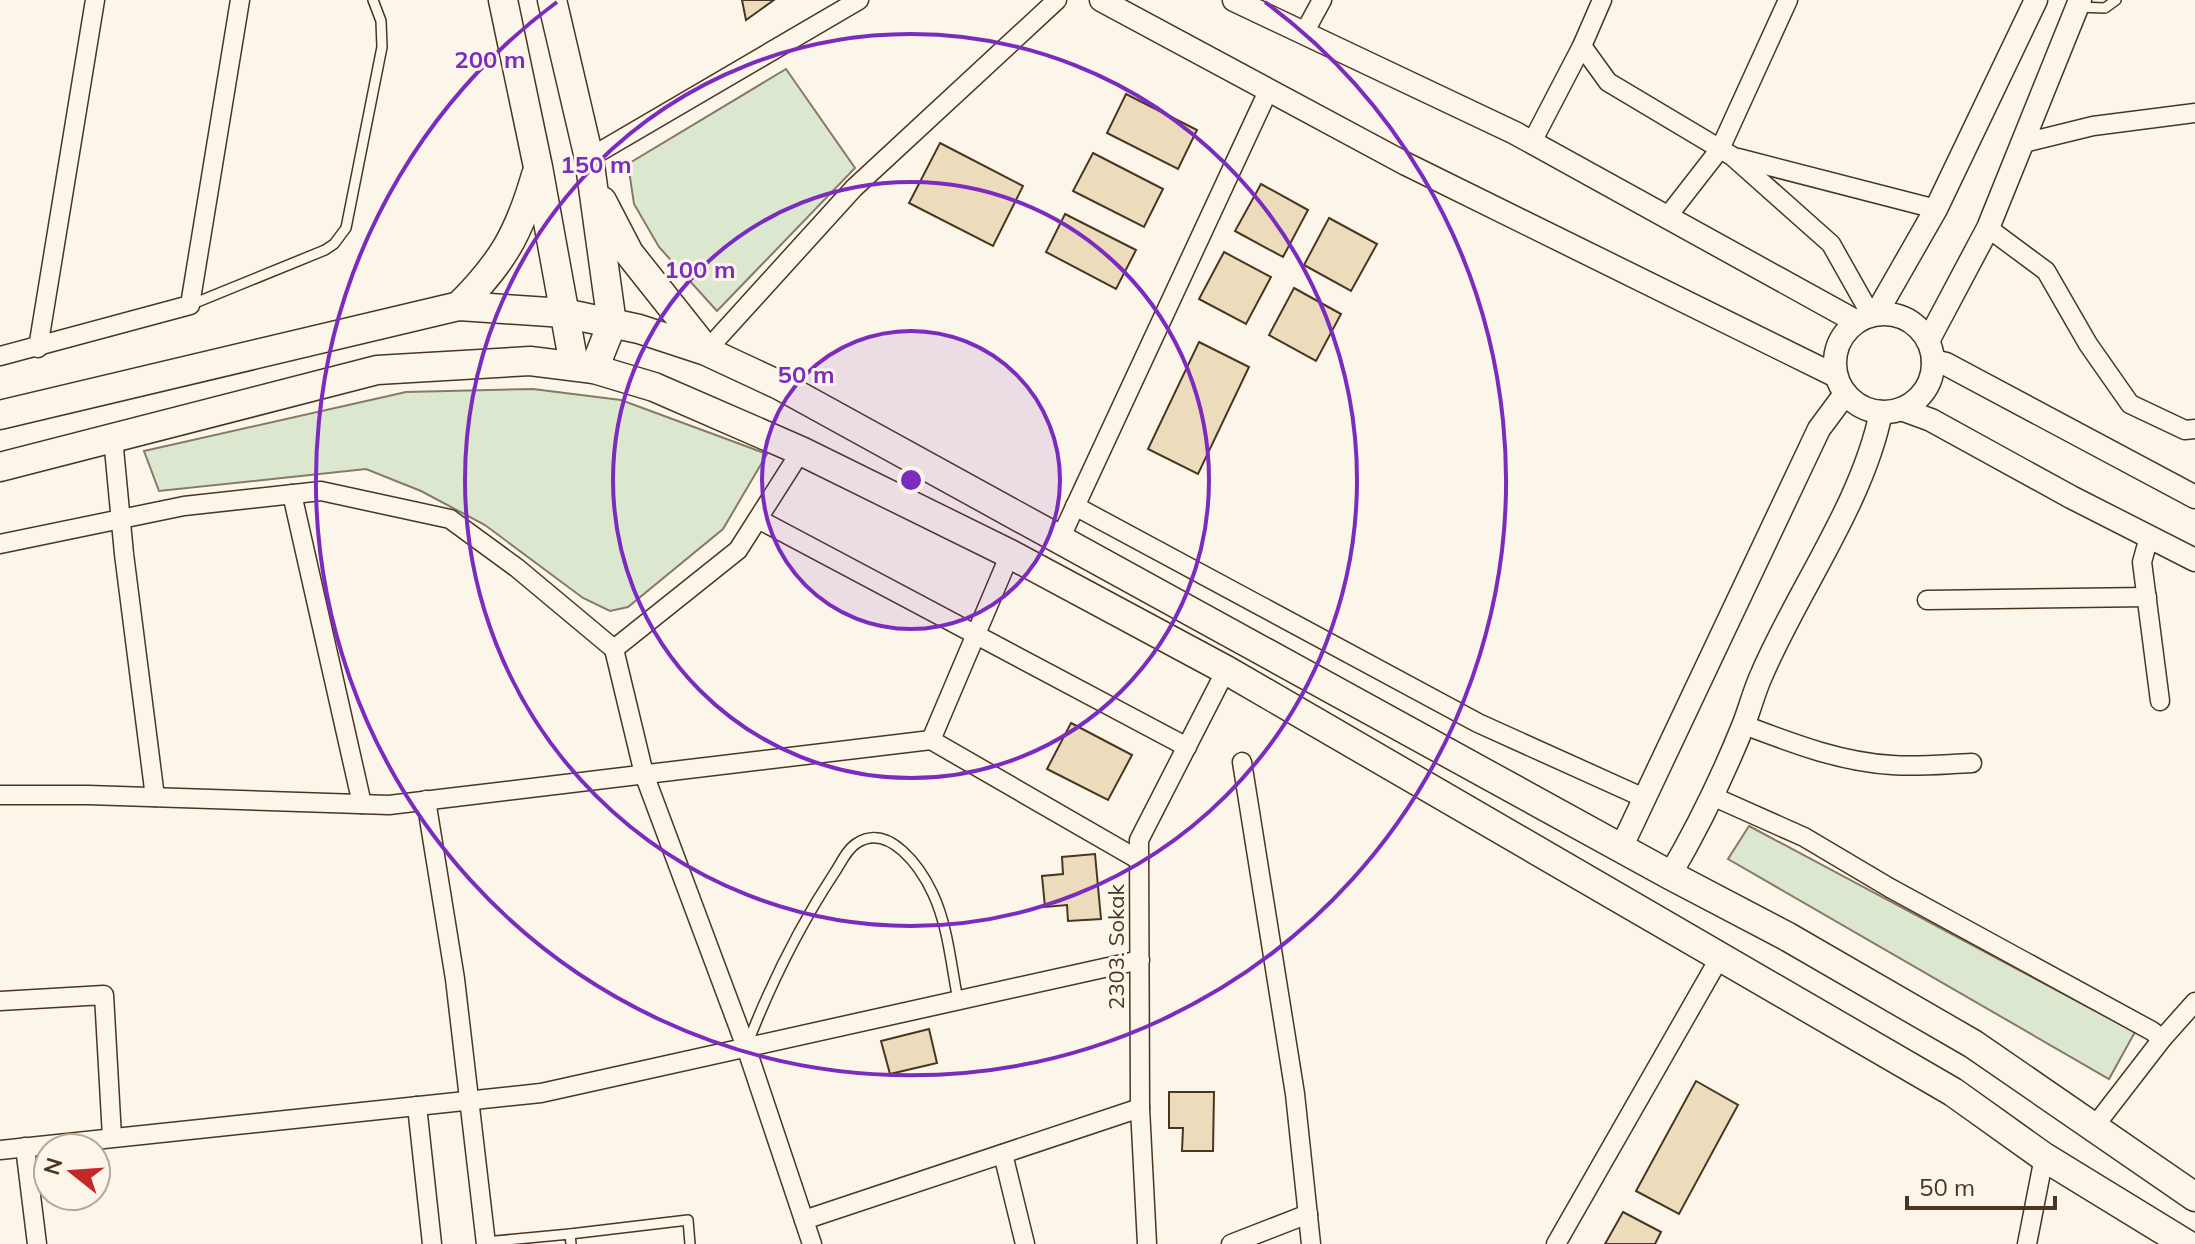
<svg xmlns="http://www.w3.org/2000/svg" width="2195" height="1244" font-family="Mulish,sans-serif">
  <rect width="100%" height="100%" fill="#fbf6e9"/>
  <g fill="#dce7d0" stroke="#887966" stroke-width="2">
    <path d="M786 69 855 168 717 311 659 247 634 204 628 164Z"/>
    <path d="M533 389 621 400 767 454 723 529 628 607 610 611 583 598 485 525 421 491 366 469 159 491 144 451 406 392Z"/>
    <path d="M1749 826 2135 1032 2109 1079 1728 859Z"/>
  </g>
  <g fill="#ecdcbc" stroke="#4a3520" stroke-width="2">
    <path d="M742 0H774L746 20Z"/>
    <path d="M1126 94 1197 130 1178 169 1107 133Z"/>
    <path d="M940 143 1023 186 993 246 909 203Z"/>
    <path d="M1093 153 1163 189 1144 227 1073 191Z"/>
    <path d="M1261 184 1308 210 1283 257 1235 231Z"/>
    <path d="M1065 214 1136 250 1116 289 1046 252Z"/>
    <path d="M1329 218 1377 244 1351 291 1304 265Z"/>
    <path d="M1224 252 1271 277 1246 324 1199 299Z"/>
    <path d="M1294 288 1341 314 1316 361 1269 335Z"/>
    <path d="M1199 342 1249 367 1198 474 1148 449Z"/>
    <path d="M1071 723 1132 755 1108 800 1047 769Z"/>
    <path d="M1095 854 1101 919 1068 921 1067 905 1045 907 1042 876 1063 874 1062 857Z"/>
    <path d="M929 1029 937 1063 890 1074 881 1041Z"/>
    <path d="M1696 1081 1738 1105 1679 1214 1636 1191Z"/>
    <path d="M1169 1092H1214L1213 1151H1182L1183 1128H1169Z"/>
    <path d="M1623 1212 1661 1232 1655 1244H1605Z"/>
  </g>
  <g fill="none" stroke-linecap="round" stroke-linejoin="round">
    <g stroke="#4a3520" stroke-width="12">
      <g id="service">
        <path d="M2078 7 2105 8 2116 0"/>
        <path d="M190 305 325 250 334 244 346 228 382 47 381 21 373 0"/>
        <path d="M747 1045C771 983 798 928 835 872 841 863 847 849 857 843 889 822 921 868 933 894 948 926 951 965 958 1000"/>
        <path d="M570 1234 688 1220 690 1244"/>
        <path d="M485 1242 570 1234 571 1244"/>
      </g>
    </g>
    <g stroke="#4a3520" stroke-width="21">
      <g id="minor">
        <path d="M1602 0 1582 46 1608 82 1732 156 1831 244 1871 315"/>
        <path d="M1304 33 1322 0"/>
        <path d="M1532 142 1582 46"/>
        <path d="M2024 143 2093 126 2195 113"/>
        <path d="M589 158 859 0"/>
        <path d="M1738 158 1936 209"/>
        <path d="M1667 217 1720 149 1788 0"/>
        <path d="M1988 228 2046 271 2088 344 2130 404 2185 430 2195 429"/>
        <path d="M38 348 95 0"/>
        <path d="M706 351 854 188 1057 0"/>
        <path d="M0 356 190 305 240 0"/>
        <path d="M113 438 124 554 155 797"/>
        <path d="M801 451 738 550 614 649 644 774 746 1047 812 1244"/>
        <path d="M292 494 362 804"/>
        <path d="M1075 506 1478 723 1644 798"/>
        <path d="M758 519 1187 747"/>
        <path d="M2149 537 2142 562 2160 701"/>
        <path d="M1060 539 1269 89"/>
        <path d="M0 544 184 506 321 491 450 519 517 568 614 649"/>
        <path d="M1927 600 2147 597"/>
        <path d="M1744 725C1792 743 1840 762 1892 765 1918 767 1946 764 1972 763"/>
        <path d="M931 740 1010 554"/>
        <path d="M1242 762 1295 1094 1311 1244"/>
        <path d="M0 795H88L389 805 931 740 1139 860"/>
        <path d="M1712 796 1804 837 1890 888 2152 1031 2162 1039"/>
        <path d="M426 800 455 979 486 1244"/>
        <path d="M0 1001 104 995 112 1137"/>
        <path d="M417 1106 432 1244"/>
        <path d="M2094 1127 2162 1039 2195 1002"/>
        <path d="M25 1147 37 1244"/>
        <path d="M0 1150 541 1093 1140 960"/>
        <path d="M1003 1154 1025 1244"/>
        <path d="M804 1220 1140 1108"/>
        <path d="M1147 1244 1140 1108 1139 840 1226 670"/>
        <path d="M1231 1244 1308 1214"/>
        <path d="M1556 1244 1720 957"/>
        <path d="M2027 1244 2044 1157"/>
      </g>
    </g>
    <g stroke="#4a3520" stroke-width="25">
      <g id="tertiary">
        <path d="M1101 0 1406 164 1836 376"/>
        <path d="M1234 0 1515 133 1857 322"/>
        <path d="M1876 314 1936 209 2036 0"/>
        <circle cx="1884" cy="363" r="49"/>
        <path d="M1928 341 1988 228 2080 0"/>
        <path d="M1933 361 1946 364 2195 497"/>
        <path d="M1901 409 1931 420 2071 497 2195 560"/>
        <path d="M1621 848 1819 429 1845 394"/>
        <path d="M1670 875C1698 827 1722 778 1743 726 1750 709 1754 691 1762 674 1798 590 1863 502 1881 412"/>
      </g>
    </g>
    <g stroke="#4a3520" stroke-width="31">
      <g id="primary">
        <path d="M503 0 538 167 574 365"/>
        <path d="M552 0 589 158 612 324 594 369"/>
        <path d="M602 201 629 253 706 350"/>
        <path d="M459 306C502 263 519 234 536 175"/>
        <path d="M0 415 459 306 564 313 639 329 706 351 779 385 1670 875 1788 937 1973 1044 2195 1197"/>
        <path d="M0 467 377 370 530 361 594 369 654 387 801 451 1010 554 1226 670 1953 1092 2044 1157 2186 1244"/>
      </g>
    </g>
    <use href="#service" stroke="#fbf6e9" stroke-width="9"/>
    <use href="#minor" stroke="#fbf6e9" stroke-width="18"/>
    <use href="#tertiary" stroke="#fbf6e9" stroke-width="22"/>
    <use href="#primary" stroke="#fbf6e9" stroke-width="28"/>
  </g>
  <circle cx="911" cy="480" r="149" fill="#7b2cbf" fill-opacity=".12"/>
  <g fill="none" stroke="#7b2cbf" stroke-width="4">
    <circle cx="911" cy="480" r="149"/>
    <circle cx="911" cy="480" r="298"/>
    <circle cx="911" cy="480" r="446"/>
    <path d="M1265 2A595 595 0 1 1 557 2"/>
  </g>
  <g text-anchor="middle" stroke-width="6" stroke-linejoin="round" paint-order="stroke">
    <g font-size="22" fill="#4a3520" stroke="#fbf6e9">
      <text transform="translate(1116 947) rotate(-90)" y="8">2303. Sokak</text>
    </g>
  </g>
  <circle cx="911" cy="480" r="12" fill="#7b2cbf" stroke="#fbf6e9" stroke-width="4"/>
  <g font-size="24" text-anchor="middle" font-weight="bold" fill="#7b2cbf" stroke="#fbf6e9" stroke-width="6" stroke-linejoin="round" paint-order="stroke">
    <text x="490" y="68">200 m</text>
    <text x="596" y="173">150 m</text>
    <text x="700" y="278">100 m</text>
    <text x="806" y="383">50 m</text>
  </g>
  <g transform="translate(72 1172) rotate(287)"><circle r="38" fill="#fbf6e9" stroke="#b4a999" stroke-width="2"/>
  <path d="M0-6L14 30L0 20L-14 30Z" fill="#c62828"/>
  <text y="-12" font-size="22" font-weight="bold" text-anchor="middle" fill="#4a3520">N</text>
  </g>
  <path d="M1907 1196v12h148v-12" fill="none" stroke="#4a3520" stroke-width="4"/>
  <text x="1919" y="1196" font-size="24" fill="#4a3520" stroke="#fbf6e9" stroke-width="6" paint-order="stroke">50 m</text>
</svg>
